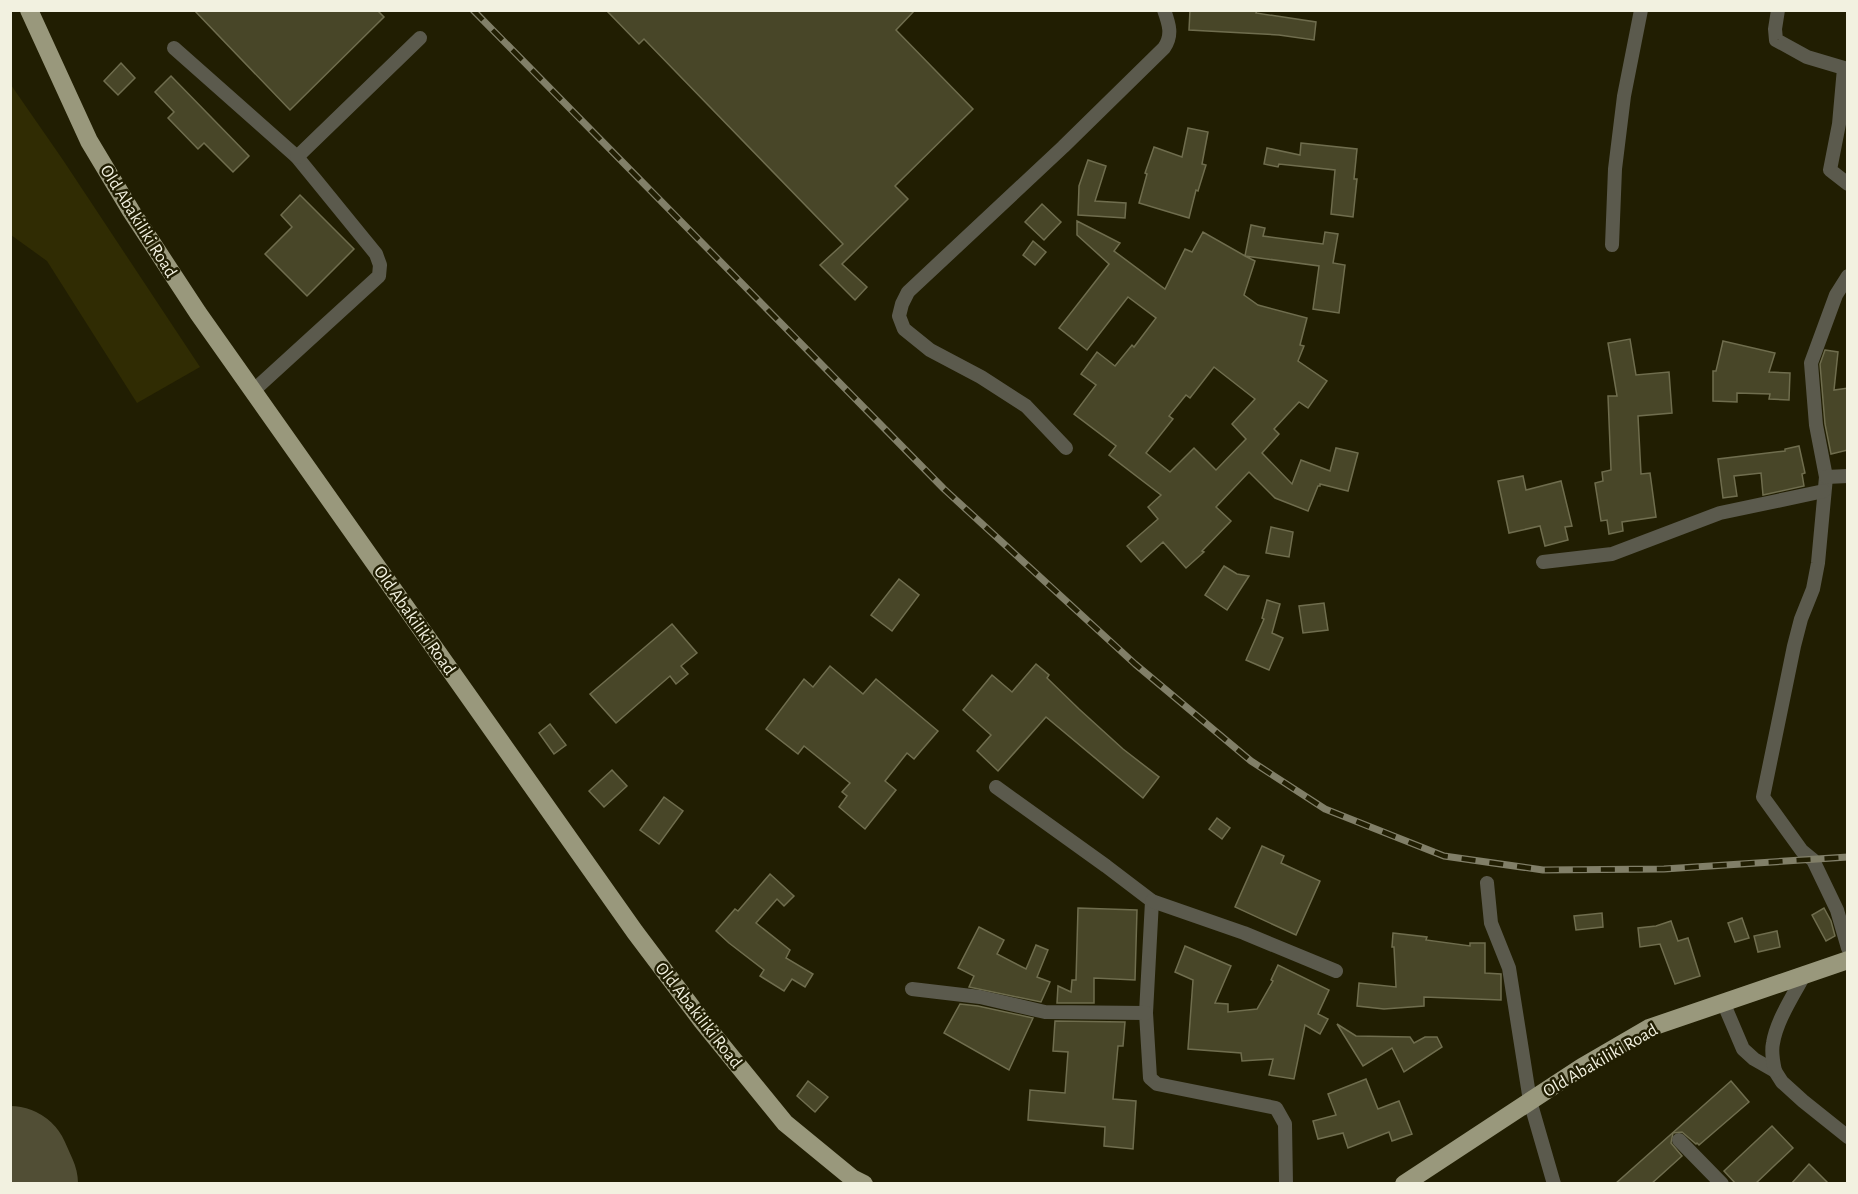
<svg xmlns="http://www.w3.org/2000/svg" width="1858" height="1194" font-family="'Alegreya Sans',sans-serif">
  <rect width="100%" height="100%" fill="#211e02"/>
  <path fill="#302c03" d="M11 85 63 160 200 367 137 403 47 261 11 235Z"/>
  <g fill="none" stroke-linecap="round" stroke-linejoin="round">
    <path stroke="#514e35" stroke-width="120" d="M10 1166 18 1184"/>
  </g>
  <g fill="#484628" stroke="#6f6d4e" stroke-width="1.5" fill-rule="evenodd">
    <path d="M194 10H377L384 17 290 110Z"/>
    <path d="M606 10H915L896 30 973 109 895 186 908 199 842 264 867 287 855 300 820 265 843 244 644 39 639 44Z"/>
    <path d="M1190 10H1257L1256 13 1316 22 1314 40 1279 35 1189 30Z"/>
    <path d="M121 63 135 78 118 95 104 81Z"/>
    <path d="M171 76 249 156 233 172 204 143 198 149 168 118 174 112 155 92Z"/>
    <path d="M1188 128 1208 132 1202 164 1206 165 1198 191 1196 190 1189 218 1139 203 1147 174 1145 173 1154 147 1182 157Z"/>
    <path d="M1301 143 1357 149 1354 179H1357L1353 217 1331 214 1335 170 1279 164 1278 167 1264 164 1267 148 1300 155Z"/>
    <path d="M1088 160 1106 166 1095 201 1126 203 1125 218 1078 215 1079 186Z"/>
    <path d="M300 195 354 249 307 296 265 254 292 227 281 215Z"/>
    <path d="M1042 204 1061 222 1044 240 1025 222Z"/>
    <path d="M1077 221 1120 243 1114 251 1165 289 1185 249 1192 252 1203 232 1245 256 1251 225 1265 228 1263 236 1323 244 1325 232 1338 234 1333 263 1345 265 1339 313 1313 309 1319 266 1245 256 1255 261 1244 295 1258 305 1307 318 1300 345 1304 346 1298 361 1327 381 1308 408 1299 402 1274 429 1279 434 1262 453 1292 484 1301 460 1330 471 1336 448 1358 453 1348 491 1320 484V486H1318L1308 511 1275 498 1249 472 1216 507 1231 521 1202 551 1204 552 1186 568 1163 542 1141 562 1127 546 1158 519 1148 507 1161 495 1109 455 1116 446 1074 414 1096 385 1081 374 1097 352 1115 366 1132 345 1134 347 1156 318 1128 297 1087 350 1059 328 1109 264 1077 235ZM1214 367 1255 399 1232 424 1246 439 1216 470 1194 448 1170 472 1146 453 1173 419 1169 416 1186 395 1190 398Z"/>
    <path d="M1033 241 1046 252 1035 265 1023 255Z"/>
    <path d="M1630 339 1636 375 1669 372 1672 413 1638 416 1641 474 1650 473 1656 517 1622 522 1623 531 1609 534 1607 520 1601 521 1595 483 1603 481 1602 472 1611 470 1608 396H1617L1608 343Z"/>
    <path d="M1723 341 1775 353 1769 372 1790 373 1789 400 1769 399 1770 394 1737 393V402L1713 401V371H1716Z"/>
    <path d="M1825 350 1838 352 1834 390 1848 388V450L1831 454 1825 424 1820 364Z"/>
    <path d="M1799 446 1805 473 1802 474 1804 486 1763 495 1761 473 1734 476 1737 496 1723 498 1718 459 1785 451V449Z"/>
    <path d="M1523 476 1526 490 1561 481 1572 526 1565 527 1568 540 1545 546 1540 526 1509 533 1498 481Z"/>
    <path d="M1271 527 1293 532 1289 557 1266 553Z"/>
    <path d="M1224 566 1237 574 1249 576 1227 610 1205 595Z"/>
    <path d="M899 579 919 595 892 631 871 615Z"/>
    <path d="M1267 600 1280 604 1272 633 1283 638 1269 670 1246 660 1264 619 1262 618Z"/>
    <path d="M1324 603 1328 630 1303 633 1299 606Z"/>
    <path d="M672 624 697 653 681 666 688 674 676 684 670 676 616 723 590 694Z"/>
    <path d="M1036 664 1049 675 1047 678 1079 709 1123 749 1159 777 1143 798 1046 717 998 771 977 751 991 735 963 710 992 675 1012 692Z"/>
    <path d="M830 666 863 694 876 679 938 731 914 759 907 753 885 781 896 790 865 829 839 807 847 796 842 792 850 783 804 746 798 754 766 729 804 679 813 687Z"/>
    <path d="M550 724 566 745 554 754 539 733Z"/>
    <path d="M612 770 627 786 604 807 589 791Z"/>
    <path d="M664 797 683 811 659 844 640 830Z"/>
    <path d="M1217 818 1230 828 1222 839 1209 829Z"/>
    <path d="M1262 846 1284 856 1281 863 1320 881 1296 935 1235 907Z"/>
    <path d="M770 874 794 896 784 906 777 899 756 923 790 950 786 958 813 974 805 987 792 979 784 991 760 976 764 970 729 943 716 931 735 909 738 911Z"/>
    <path d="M1078 908 1137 910 1135 980 1094 978V1003H1057L1058 986 1071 992 1072 980H1076Z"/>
    <path d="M1824 908 1831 921 1835 936 1826 941 1812 915Z"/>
    <path d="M1602 913 1603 927 1576 930 1574 916Z"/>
    <path d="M1742 918 1749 938 1735 942 1728 923Z"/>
    <path d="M1671 921 1678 941 1688 938 1700 976 1675 984 1660 944 1640 947 1638 928 1656 926Z"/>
    <path d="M979 927 1004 940 997 954 1026 969 1036 945 1048 950 1037 977 1050 982 1041 1002 969 987 974 976 958 968Z"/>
    <path d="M1777 931 1780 947 1758 952 1754 936Z"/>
    <path d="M1393 933 1427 937 1426 940 1470 946V943H1485V973L1501 974V1000L1424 997V1006L1384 1009 1357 1006 1359 983 1396 987 1394 947H1392Z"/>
    <path d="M1185 946 1231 966 1215 1003 1228 1004V1012L1257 1009 1273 981 1271 980 1278 965 1329 990 1318 1014 1328 1019 1320 1034 1305 1025 1294 1079 1269 1075 1273 1059 1242 1061 1241 1053 1188 1049 1193 980 1175 972Z"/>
    <path d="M960 1004 978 1006 1033 1018 1009 1070 944 1033Z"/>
    <path d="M1055 1021 1125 1022 1123 1046H1118L1113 1099 1136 1101 1133 1149 1104 1146 1105 1127 1028 1120 1030 1090 1065 1093 1068 1052 1053 1051Z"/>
    <path d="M1337 1024 1356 1036 1410 1037 1414 1043 1425 1037H1437L1442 1047 1404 1072 1392 1048 1363 1066Z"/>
    <path d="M1366 1079 1378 1109 1399 1101 1412 1134 1392 1141 1389 1132 1348 1148 1343 1133 1318 1139 1313 1121 1336 1115 1328 1094Z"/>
    <path d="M808 1081 828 1097 815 1112 797 1096Z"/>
    <path d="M1731 1081 1749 1102 1699 1145 1697 1143 1696 1144 1682 1132 1673 1133 1671 1143 1682 1156 1651 1184H1615Z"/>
    <path d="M1772 1126 1793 1148 1755 1184H1736L1724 1171Z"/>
    <path d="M1809 1164 1829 1184H1791Z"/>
  </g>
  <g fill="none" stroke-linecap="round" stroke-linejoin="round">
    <g stroke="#5b5a4d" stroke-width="14">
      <path d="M1778 10 1775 29 1776 40 1807 57 1844 68 1839 124 1830 170 1848 184"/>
      <path d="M174 48 297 157 376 254 380 265 379 276 253 391"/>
      <path d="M297 157 420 38"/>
      <path d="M1612 245 1615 169 1624 96 1641 10"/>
      <path d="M1848 276 1836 295 1811 363 1816 425 1826 477 1818 563 1813 589 1801 619 1794 646 1763 797 1802 851 1813 860 1837 910 1848 948"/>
      <path d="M1066 448 1026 406 981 377 930 350 904 329 899 316 902 304 908 292 1063 147 1164 48C1173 35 1169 24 1164 10"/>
      <path d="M1826 477 1848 476"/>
      <path d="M1543 562 1612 554 1720 513 1824 491"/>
      <path d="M996 787 1106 866 1152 901 1146 1013 1150 1078 1157 1084 1276 1108 1285 1124 1286 1184"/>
      <path d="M1487 883 1491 923 1509 968 1530 1101 1554 1184"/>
      <path d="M1152 901 1244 933 1336 971"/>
      <path d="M912 989 980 997 1045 1012 1146 1013"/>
      <path d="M1723 1002 1743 1049 1754 1059 1775 1071 1782 1082 1803 1101 1848 1137"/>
      <path d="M1775 1071C1773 1062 1771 1052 1773 1043 1777 1019 1794 995 1805 973"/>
      <path d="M1679 1140 1722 1184"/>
    </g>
    <g stroke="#99987c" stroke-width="18">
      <path d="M29 10 89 141 131 211 198 313 635 932 702 1021 785 1123 852 1178 864 1184"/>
      <path d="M1404 1184 1582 1067 1649 1028 1848 960"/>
    </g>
    <g stroke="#817f68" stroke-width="7">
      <path id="rail" d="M473 10 944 489 1135 664 1251 761 1325 809 1444 856 1543 870 1664 869 1848 857"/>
    </g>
    <use href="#rail" stroke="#211e02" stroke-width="4.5" stroke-dasharray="14" stroke-linecap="butt"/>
  </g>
  <g text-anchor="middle" stroke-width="5" stroke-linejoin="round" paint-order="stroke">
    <g font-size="18" fill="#f2f1e0" stroke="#211e02">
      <text transform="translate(139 221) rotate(58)" y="6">Old Abakiliki Road</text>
      <text transform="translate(415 620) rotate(55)" y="6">Old Abakiliki Road</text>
      <text transform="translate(699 1015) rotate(52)" y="6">Old Abakiliki Road</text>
      <text transform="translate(1600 1060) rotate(-30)" y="6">Old Abakiliki Road</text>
    </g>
  </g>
  <rect width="1858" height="1194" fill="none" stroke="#f2f1e0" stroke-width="24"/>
</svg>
